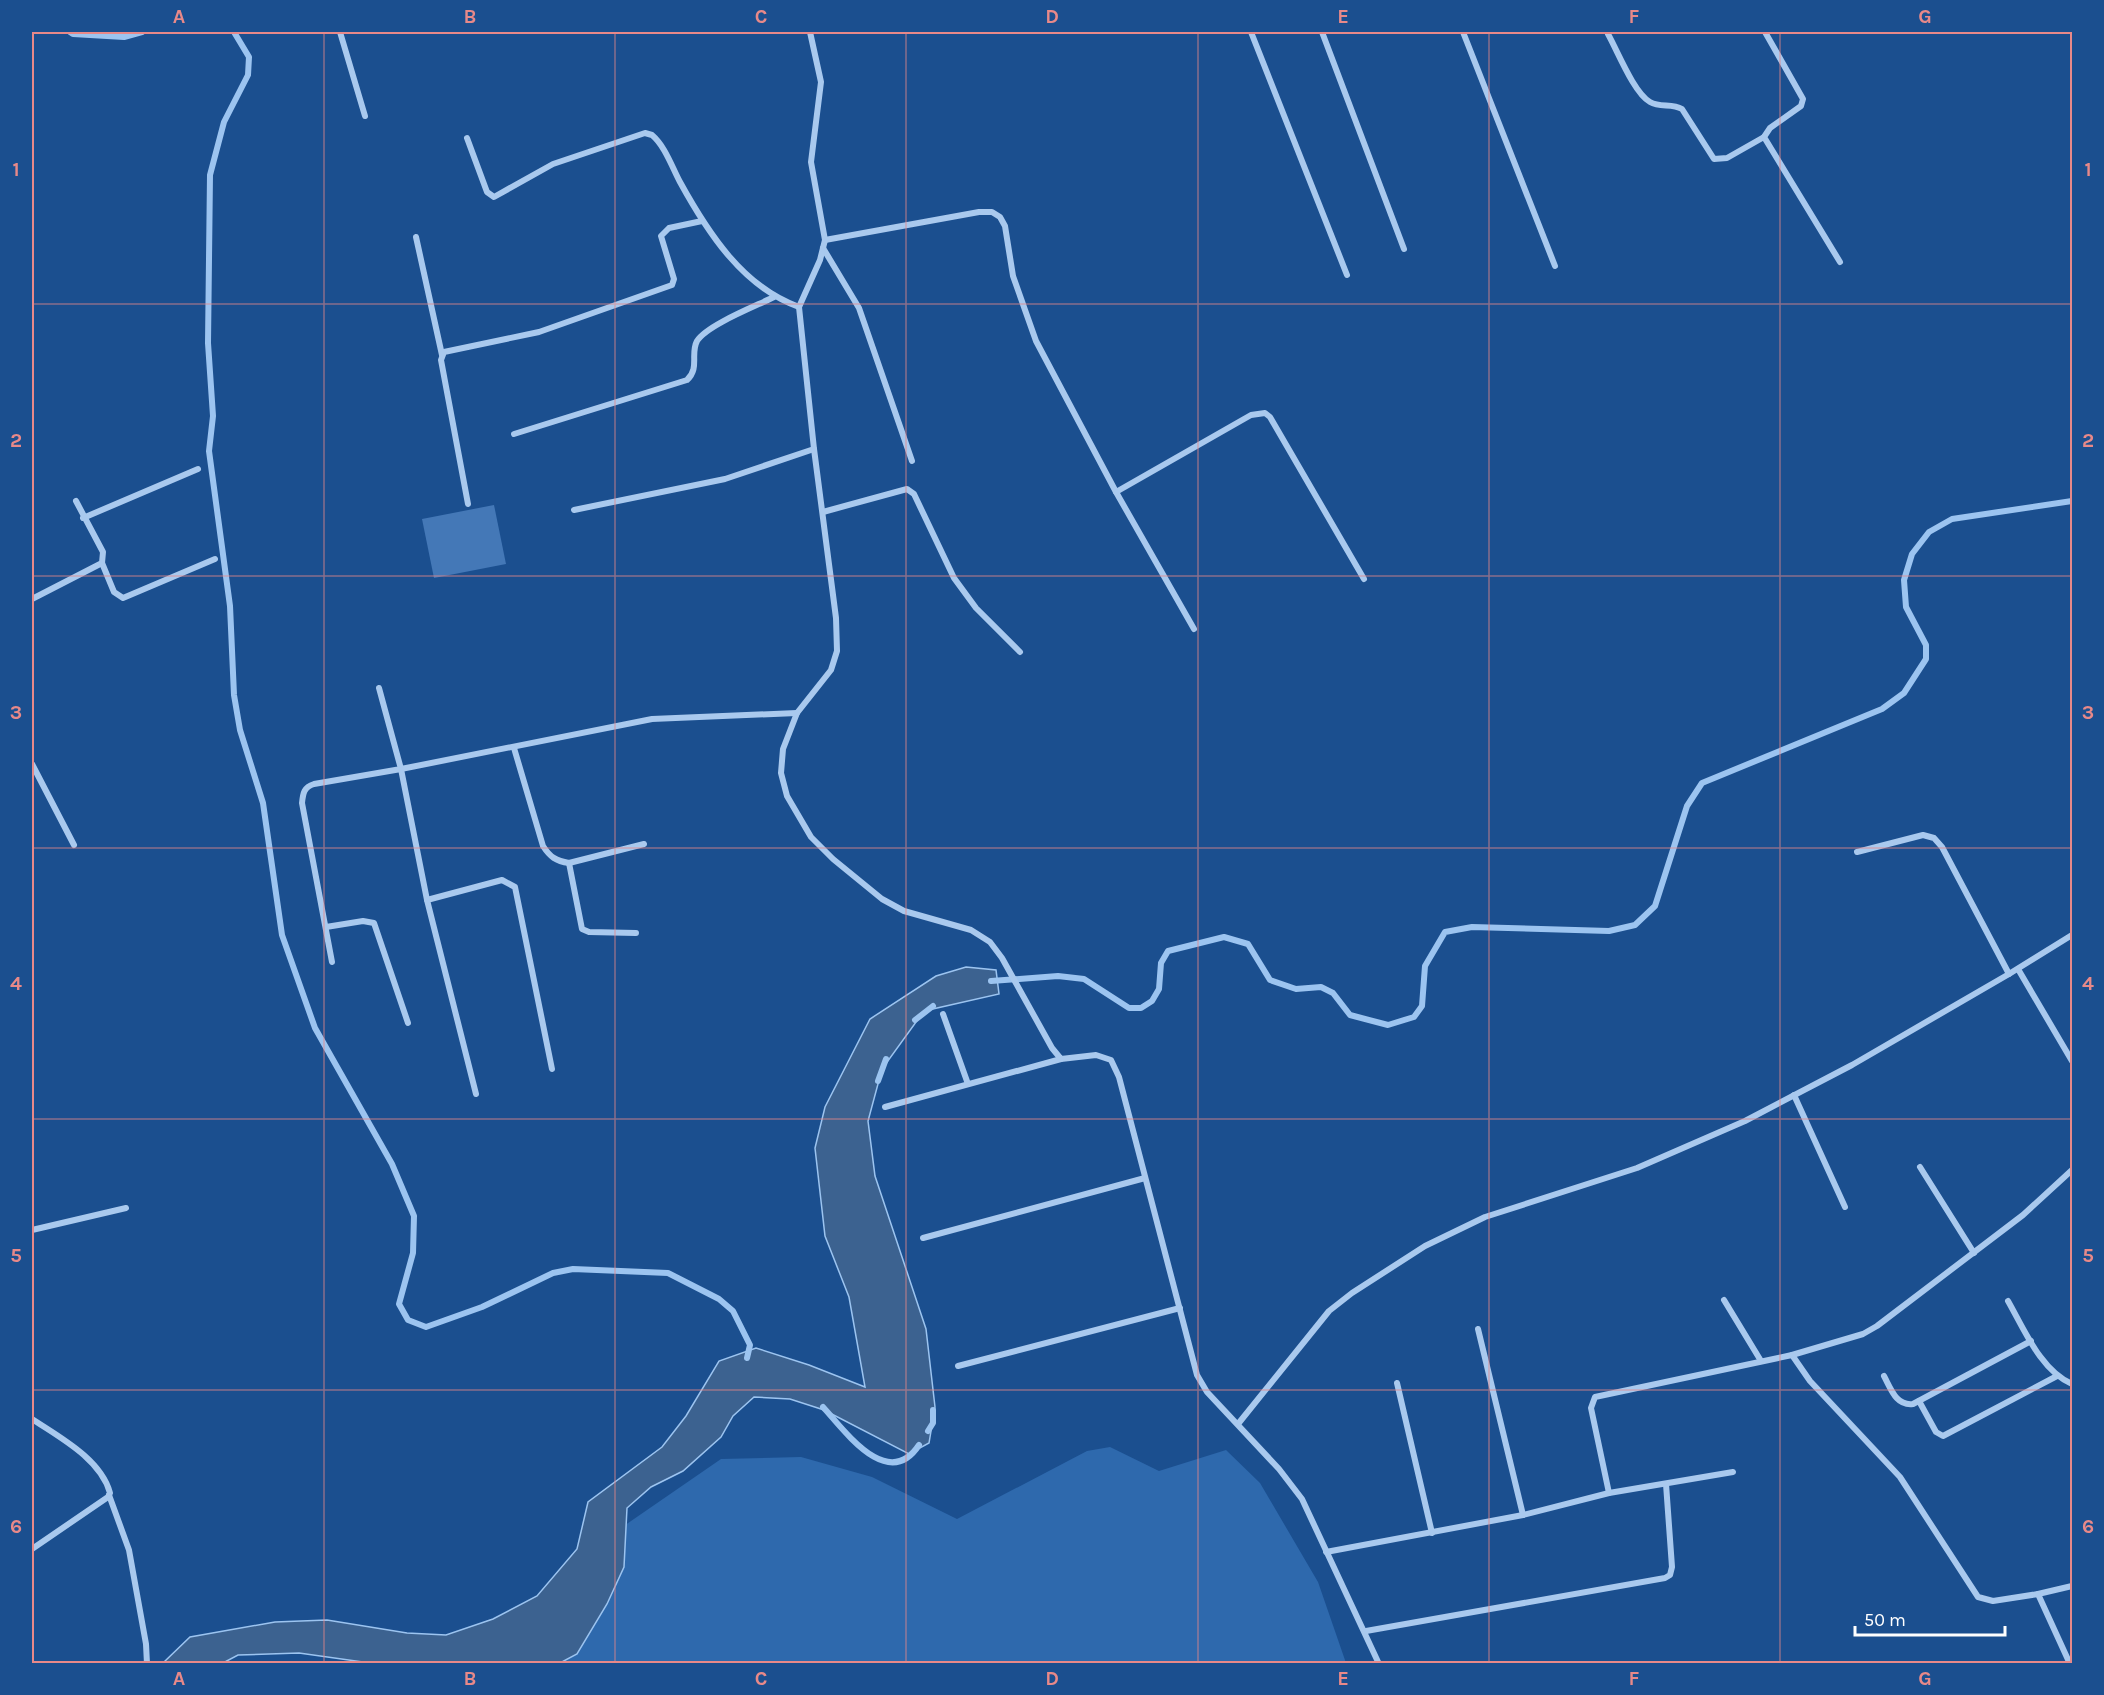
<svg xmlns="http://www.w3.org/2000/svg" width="2104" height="1695" font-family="Karla,sans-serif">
  <rect width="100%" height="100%" fill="#1b4f8f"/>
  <path fill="#2e69ad" d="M1110 1447 1159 1471 1226 1450 1260 1483 1318 1582 1346 1663 520 1664 618 1530 721 1459 801 1457 872 1477 957 1519 1087 1451Z"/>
  <path fill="#3c6290" stroke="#9cc4f0" stroke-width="1.5" d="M966 967 996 970 999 994 924 1011 882 1069 868 1121 875 1176 926 1329 935 1407 929 1443 909 1454 824 1410 790 1399 754 1397 733 1416 721 1437 683 1471 651 1487 627 1508 624 1567 607 1604 577 1654 560 1663 377 1664 299 1653 238 1655 223 1663H163L190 1637 275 1622 327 1620 407 1633 446 1635 493 1619 537 1596 577 1549 588 1502 662 1447 686 1416 719 1361 756 1348 809 1365 865 1387 849 1297 825 1236 815 1148 825 1107 870 1019 936 976Z"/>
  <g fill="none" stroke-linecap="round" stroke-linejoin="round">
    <g stroke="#9cc4f0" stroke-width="6">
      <path d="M70 32 73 34 124 37 142 32"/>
      <path d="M234 32 249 57 248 75 224 122 210 175 208 343 213 416 209 451 230 606 234 695 240 730 263 803 282 935 315 1028 392 1164 414 1216 413 1253 399 1304 408 1320 426 1327 482 1307 553 1273 573 1269 668 1273 719 1299 733 1311 750 1345 747 1358"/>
      <path d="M991 981 1058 976 1084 979 1129 1008H1141L1152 1001 1159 989 1161 963 1168 951 1224 937 1248 944 1270 980 1296 989 1321 987 1333 993 1350 1015 1388 1025 1414 1017 1422 1006 1425 966 1445 932 1472 927 1609 931 1635 925 1655 906 1687 806 1702 783 1882 709 1904 693 1926 659V645L1906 607 1904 580 1912 554 1929 532 1952 519 2072 501"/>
      <path d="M915 1020 933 1006"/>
      <path d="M878 1081 886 1059"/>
      <path d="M823 1407C845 1431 888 1492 919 1445"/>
      <path d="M928 1431 933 1423V1410"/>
    </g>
  </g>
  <path fill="#4478b7" d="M494 505 506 564 434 578 422 519Z"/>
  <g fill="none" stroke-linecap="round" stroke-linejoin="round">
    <g stroke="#a9c9ee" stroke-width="6">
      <path d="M340 32 365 116"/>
      <path d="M810 32 821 82 811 162 825 240 820 260 799 307 814 449 836 618 837 651 831 670 797 713 783 749 781 773 787 796 811 837 833 859 882 899 904 911 971 930 990 942 1002 958 1052 1048 1061 1059 1096 1055 1111 1060 1119 1077 1197 1375 1207 1392 1279 1469 1302 1499 1379 1664"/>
      <path d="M1251 32 1347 275"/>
      <path d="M1322 32 1404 249"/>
      <path d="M1463 32 1555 266"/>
      <path d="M1765 32 1803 99 1801 106 1770 128 1764 137 1840 262"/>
      <path d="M1608 34C1618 52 1634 93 1650 102 1660 108 1672 103 1682 109L1714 159 1727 158 1764 137"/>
      <path d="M467 138 487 192 494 197 553 164 645 133 652 135C665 146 672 167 680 182 708 233 743 287 799 307"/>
      <path d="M416 237 442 355"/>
      <path d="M825 240 979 212H992L1000 217 1005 226 1013 276 1036 341 1116 492 1194 629"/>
      <path d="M823 248 859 308 912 461"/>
      <path d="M514 434 687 380C700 368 690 354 697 341 707 325 756 306 774 297"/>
      <path d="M1116 492 1251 415 1265 413 1270 417 1364 579"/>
      <path d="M468 504 441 360 444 352 539 332 672 285 674 279 661 236 669 228 702 221"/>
      <path d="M574 510 725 479 814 449"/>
      <path d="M823 512 907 489 914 494 954 578 976 608 1020 652"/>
      <path d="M83 518 198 469"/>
      <path d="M102 563 114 592 123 598 215 559"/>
      <path d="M32 599 102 563 103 552 76 501"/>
      <path d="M514 748 543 846C550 857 556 861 569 863L644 844"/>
      <path d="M32 764 74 845"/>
      <path d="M1857 852 1923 835 1934 838 1942 847 2009 974"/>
      <path d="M569 863 582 929 589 932 636 933"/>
      <path d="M427 900 502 880 515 887 552 1069"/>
      <path d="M326 927 363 921 374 923 408 1023"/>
      <path d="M332 962 302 803C303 793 304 787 314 784L401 769 379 688"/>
      <path d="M2018 969 2072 1061"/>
      <path d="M943 1014 968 1084"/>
      <path d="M476 1094 427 900 401 769 652 719 797 713"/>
      <path d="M1794 1095 1845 1207"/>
      <path d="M885 1107 1061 1059"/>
      <path d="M1920 1167 1974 1253"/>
      <path d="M32 1230 126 1208"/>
      <path d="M923 1238 1145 1178"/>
      <path d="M1724 1300 1761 1361"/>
      <path d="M2008 1301C2024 1329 2041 1371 2072 1384"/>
      <path d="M1478 1329 1523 1515"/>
      <path d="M1792 1355 1863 1334 1877 1326 2023 1215 2072 1170"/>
      <path d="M958 1366 1180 1308"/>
      <path d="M1884 1376C1891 1389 1896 1406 1913 1404L2031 1341"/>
      <path d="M1397 1383 1432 1533"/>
      <path d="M1919 1401 1936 1432 1943 1436 2057 1376"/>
      <path d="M32 1419C59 1437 101 1459 110 1493L108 1497 32 1549"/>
      <path d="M1238 1424 1329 1311 1352 1293 1425 1246 1485 1217 1637 1168 1745 1121 1852 1065 2009 974 2072 935"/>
      <path d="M1609 1493 1591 1408 1595 1397 1792 1355 1810 1381 1900 1477 1978 1597 1993 1601 2038 1594"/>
      <path d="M109 1495 129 1550 146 1644 147 1664"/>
      <path d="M1326 1552 1523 1515 1609 1493 1733 1472"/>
      <path d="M1366 1631 1665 1578 1670 1575 1672 1567 1666 1484"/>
      <path d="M2070 1664 2038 1594 2072 1586"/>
    </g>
  </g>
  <path fill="none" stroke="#e88989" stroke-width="1.5" stroke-opacity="0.55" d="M324 32V1664M615 32V1664M906 32V1664M1198 32V1664M1489 32V1664M1780 32V1664M32 304H2072M32 576H2072M32 848H2072M32 1119H2072M32 1390H2072"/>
  <rect width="2104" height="1695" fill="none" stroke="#1b4f8f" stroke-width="66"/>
  <path d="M1855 1626v9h150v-9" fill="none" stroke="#ffffff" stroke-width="3"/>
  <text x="1864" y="1626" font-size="18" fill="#ffffff" stroke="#1b4f8f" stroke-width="4.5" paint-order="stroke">50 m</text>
  <rect x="33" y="33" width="2038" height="1629" fill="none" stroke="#e88989" stroke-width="2"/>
  <g font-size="20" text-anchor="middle" font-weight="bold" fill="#e88989">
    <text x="179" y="23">A</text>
    <text x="470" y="23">B</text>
    <text x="761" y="23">C</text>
    <text x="1052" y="23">D</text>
    <text x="1343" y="23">E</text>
    <text x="1634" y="23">F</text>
    <text x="1925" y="23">G</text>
    <text x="16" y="176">1</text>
    <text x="2088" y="176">1</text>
    <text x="16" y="447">2</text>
    <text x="2088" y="447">2</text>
    <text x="16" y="719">3</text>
    <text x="2088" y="719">3</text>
    <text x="16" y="990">4</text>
    <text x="2088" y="990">4</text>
    <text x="16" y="1262">5</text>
    <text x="2088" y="1262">5</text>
    <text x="16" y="1533">6</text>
    <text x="2088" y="1533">6</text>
    <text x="179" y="1685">A</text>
    <text x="470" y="1685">B</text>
    <text x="761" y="1685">C</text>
    <text x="1052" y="1685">D</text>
    <text x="1343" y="1685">E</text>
    <text x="1634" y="1685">F</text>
    <text x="1925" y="1685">G</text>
  </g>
</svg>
